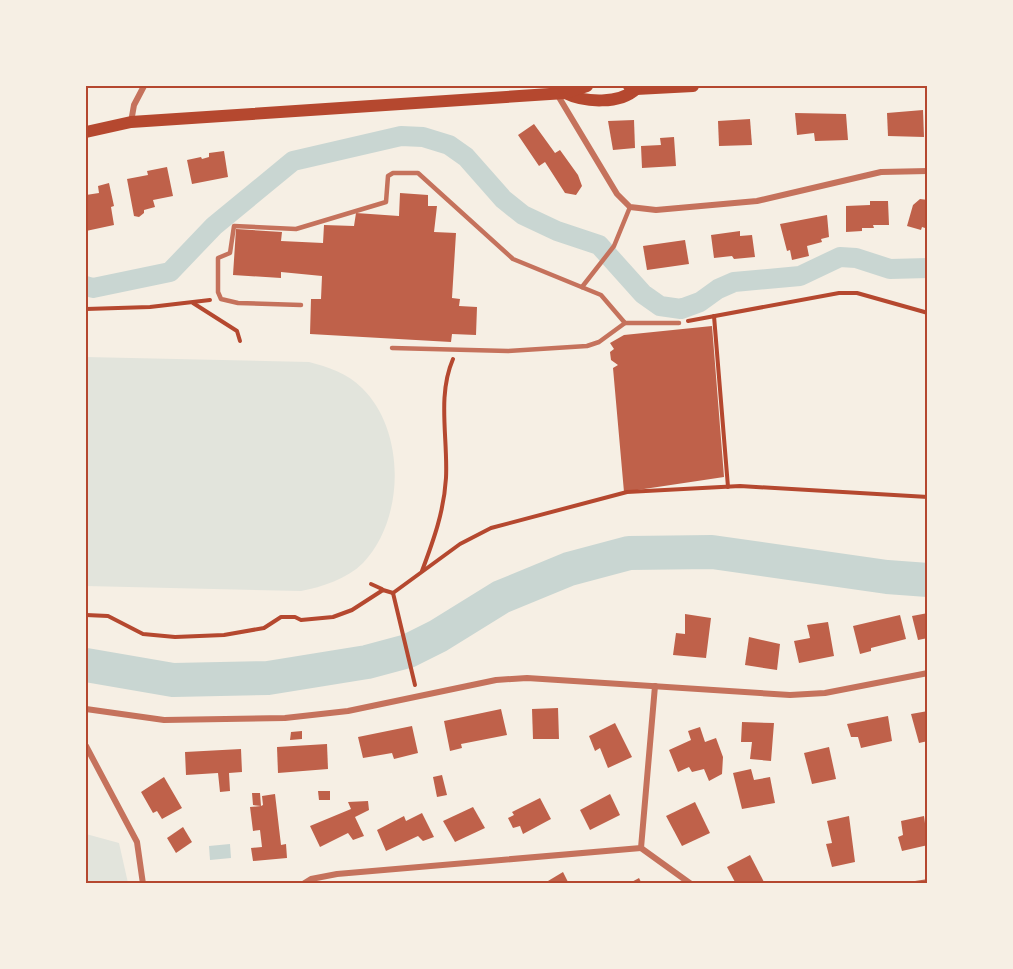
<svg xmlns="http://www.w3.org/2000/svg" width="1013" height="969" font-family="Manrope,sans-serif">
  <rect width="100%" height="100%" fill="#f6efe4"/>
  <g fill="#e2e4dc">
    <path d="M86 357 309 362C328 367 347 373 362 388 406 431 405 519 363 563 347 579 322 587 301 591L86 586Z"/>
    <path d="M86 834 119 843 128 883H86Z"/>
  </g>
  <path fill="#c9d6d2" d="M230 844 231 858 210 860 209 846Z"/>
  <g fill="none" stroke-linecap="round" stroke-linejoin="round">
    <path stroke="#c9d6d2" stroke-width="20" d="M86 286 93 288 170 272 214 226 293 161 401 136 423 137 449 145 466 157 503 199 523 215 557 231 599 245 643 294 660 306 681 309 700 302 718 289 734 282 800 276 840 257 856 258 890 269 928 268"/>
    <path stroke="#c9d6d2" stroke-width="34" d="M86 665 173 680 268 678 367 662 408 651 438 636 501 597 569 569 629 553 712 552 887 577 928 580"/>
  </g>
  <g fill="#bf614a">
    <path d="M923 110 924 137 888 136 887 113Z"/>
    <path d="M795 113 846 114 848 140 815 141 814 133 797 135Z"/>
    <path d="M750 119 752 145 719 146 718 121Z"/>
    <path d="M634 120 635 148 613 150 608 121Z"/>
    <path d="M534 124 555 153 560 150 578 175 582 186 576 195 565 193 545 162 539 166 518 135Z"/>
    <path d="M674 137 676 166 642 168 641 146 661 145 660 138Z"/>
    <path d="M224 151 228 177 192 184 187 160 201 157 202 159 209 157V153Z"/>
    <path d="M167 167 173 196 153 200 155 207 144 210V213L139 217 134 216 127 179 148 175 147 171Z"/>
    <path d="M109 183 114 206 111 207 114 225 86 231V195L99 193 98 186Z"/>
    <path d="M400 193 428 195V206H437L434 232 456 233 452 298 460 299 459 306 477 307 476 335 452 334 451 342 310 334 311 299H321L322 276 281 272V278L233 275 236 229 282 232 281 241 323 243 324 225 354 226 356 213 399 216Z"/>
    <path d="M920 199 928 200V229L922 227 921 230 907 226 913 205Z"/>
    <path d="M870 201H888L889 225H873L874 228H862V231L846 232V206L870 205Z"/>
    <path d="M827 215 829 237 821 239 822 242 807 246 809 256 792 260 790 250 787 251 780 224Z"/>
    <path d="M740 231V236L752 235 755 257 734 259 732 256 714 258 711 235Z"/>
    <path d="M685 240 689 264 647 270 643 246Z"/>
    <path d="M712 326 724 477 624 492 613 368 618 365 611 360 610 352 614 349 610 343 624 335Z"/>
    <path d="M928 613V638L918 640 912 616Z"/>
    <path d="M685 614 711 618 706 658 673 655 676 633 685 634Z"/>
    <path d="M900 615 906 639 871 648V651L860 654 853 626Z"/>
    <path d="M828 622 834 656 799 663 794 641 810 638 807 625Z"/>
    <path d="M749 637 780 644 777 670 745 665Z"/>
    <path d="M558 708 559 739H533L532 709Z"/>
    <path d="M501 709 507 735 461 744 462 748 450 751 444 721Z"/>
    <path d="M928 711V741L919 743 911 714Z"/>
    <path d="M888 716 892 741 861 748 858 737H851L847 724Z"/>
    <path d="M742 722 774 723 771 761 750 759 752 742H741Z"/>
    <path d="M615 723 632 757 608 768 600 748 595 751 589 736Z"/>
    <path d="M412 726 418 753 394 759 392 753 363 758 358 737Z"/>
    <path d="M700 727 705 742 716 738 723 757 722 774 709 781 704 769 692 772 689 767 678 772 669 750 691 740 688 731Z"/>
    <path d="M302 731V739L290 740 291 732Z"/>
    <path d="M327 744 328 769 278 773 277 747Z"/>
    <path d="M829 747 836 779 812 784 804 753Z"/>
    <path d="M241 749 242 772 229 773 230 791 220 792 218 773 186 775 185 752Z"/>
    <path d="M751 769 754 780 770 777 775 803 742 809 733 773Z"/>
    <path d="M442 775 447 795 437 797 433 777Z"/>
    <path d="M164 777 182 808 162 819 157 811 153 813 141 792Z"/>
    <path d="M318 791H330V800H319Z"/>
    <path d="M252 793H260L261 806 263 805 262 796 275 794 281 845 286 844 287 858 253 861 251 848 262 847 260 830 253 831 250 807 261 806 253 805Z"/>
    <path d="M610 794 620 815 590 830 580 810Z"/>
    <path d="M540 798 551 819 523 834 520 826 513 828 508 818 514 815 512 812Z"/>
    <path d="M368 801 369 810 355 817 364 836 353 840 348 833 320 847 310 826 351 809 348 802Z"/>
    <path d="M695 802 710 833 682 846 666 816Z"/>
    <path d="M473 807 485 828 455 842 443 821Z"/>
    <path d="M422 813 434 837 423 841 418 836 386 851 377 830 404 816 406 821Z"/>
    <path d="M849 816 855 862 832 867 826 844 832 843 827 821Z"/>
    <path d="M924 816 928 845 902 851 898 837 903 835 901 821Z"/>
    <path d="M183 827 192 842 176 853 167 838Z"/>
    <path d="M750 855 765 884H736L727 867Z"/>
    <path d="M563 872 569 884H543Z"/>
    <path d="M639 878 642 884H628Z"/>
    <path d="M928 879V884H916L915 881Z"/>
  </g>
  <g fill="none" stroke-linecap="round" stroke-linejoin="round">
    <g stroke="#b5482f" stroke-width="4">
      <path d="M193 303 237 331 240 341"/>
      <path d="M86 309 150 307 210 300"/>
      <path d="M714 316 728 487"/>
      <path d="M688 321 839 293H857L928 313"/>
      <path d="M422 571C434 539 444 511 446 478 448 438 437 396 453 359"/>
      <path d="M371 584 382 589"/>
      <path d="M393 593 460 544 491 528 627 492 740 486 928 497"/>
      <path d="M393 593 415 685"/>
      <path d="M86 615 108 616 143 634 175 637 224 635 264 628 281 617H295L301 620 333 617 352 610 383 590 393 593"/>
    </g>
    <g stroke="#c5725c" stroke-width="4.5">
      <path d="M582 287 614 246 630 207"/>
      <path d="M301 305 238 303 221 299 218 292V258L230 253 234 226 296 229 386 202 388 176 393 173H418L513 259 601 295 625 323H679"/>
      <path d="M392 348 508 351 587 346 599 342 625 323"/>
    </g>
    <g stroke="#c5725c" stroke-width="6">
      <path d="M557 94 617 194 630 207 656 210 757 201 881 172 928 171"/>
      <path d="M131 122 134 105 144 86"/>
      <path d="M86 709 164 720 285 718 348 711 496 680 527 678 790 695 825 693 928 673"/>
      <path d="M86 746 137 842 143 884"/>
      <path d="M641 848 691 884"/>
      <path d="M303 884 311 879 337 874 641 848 655 686"/>
    </g>
    <g stroke="#b5482f" stroke-width="12">
      <path d="M629 86 636 89 693 86"/>
      <path d="M565 93C585 103 620 104 636 89"/>
      <path d="M86 132 131 122 565 93 587 86"/>
    </g>
  </g>
  <rect width="1013" height="969" fill="none" stroke="#f6efe4" stroke-width="174"/>
  <rect x="87" y="87" width="839" height="795" fill="none" stroke="#b5482f" stroke-width="2"/>
</svg>
